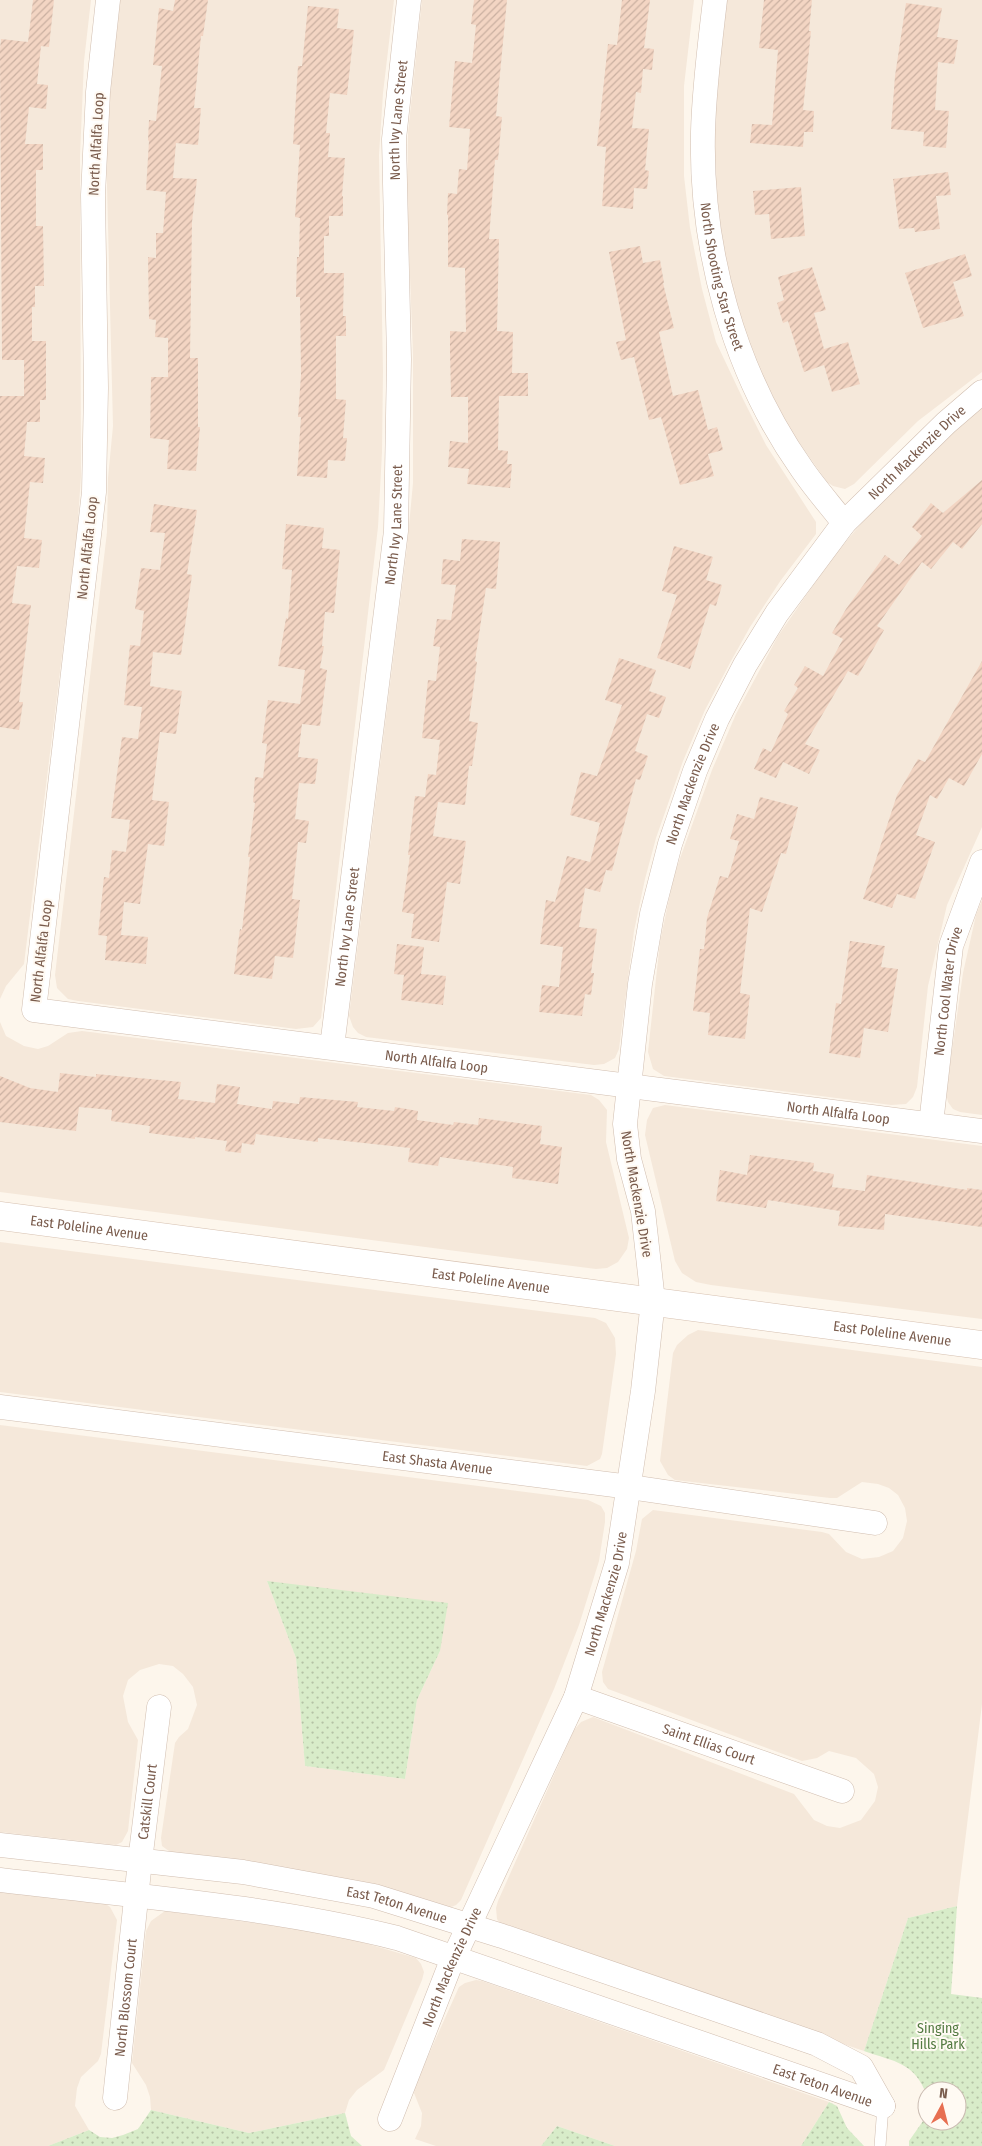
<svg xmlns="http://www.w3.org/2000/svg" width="982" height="2146" font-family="'Fira Sans Condensed',sans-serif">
  <defs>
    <pattern id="park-dots" width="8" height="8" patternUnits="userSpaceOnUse" patternTransform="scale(1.25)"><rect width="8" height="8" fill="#d8ecc9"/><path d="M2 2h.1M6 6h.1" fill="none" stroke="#b4c2a5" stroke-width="1.8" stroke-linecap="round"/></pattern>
    <pattern id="building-hatch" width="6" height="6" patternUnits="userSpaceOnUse" patternTransform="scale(1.25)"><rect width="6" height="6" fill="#f3d5c3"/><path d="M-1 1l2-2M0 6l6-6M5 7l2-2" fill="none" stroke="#cab0a1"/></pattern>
  </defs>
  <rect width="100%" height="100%" fill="#fdf6ec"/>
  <g fill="#f5e8da" fill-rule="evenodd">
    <path d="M0 0H91L84 61 80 156 81 476 77 534 24 964 6 986 0 999Z"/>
    <path d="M120 0H394L383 93 379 155 383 371 382 452 378 527 321 1018 313 1027 296 1029 78 1001 68 999 57 988 55 975 107 532 108 478 113 426 106 146 110 93Z"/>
    <path d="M422 0H694L684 86V176L690 228 702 289 716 342 742 397 766 445 816 522V534L781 580 750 627 731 661 705 710 683 761 656 838 645 879 634 931 619 1049 615 1058 604 1064 594 1065 366 1037 358 1033 353 1027 349 1016 407 547 413 483V355L407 198 408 133Z"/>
    <path d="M724 0H982V372L918 421 854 484 845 489 833 486 827 482 791 431 762 375 742 324 725 269 718 223 712 119Z"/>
    <path d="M982 408V827L947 905 928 986 917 1087 913 1097 906 1104 891 1105 664 1076 653 1069 648 1052 660 942 674 875 712 770 736 714 778 636 832 558 871 512 956 429Z"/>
    <path d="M982 900V1115L960 1112 953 1109 948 1102 946 1093 963 973 976 915Z"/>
    <path d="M0 1022 6 1036 24 1046 38 1049 48 1046 68 1033 82 1031 591 1095 599 1100 607 1110 606 1142 629 1238 627 1249 618 1262 607 1268 596 1269 0 1192Z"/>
    <path d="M665 1105 982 1146V1319L711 1285 696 1282 682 1273 675 1261 645 1135 647 1120 653 1108Z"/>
    <path d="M0 1242 595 1318 606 1323 615 1338 616 1354 602 1454 600 1459 587 1466 0 1392Z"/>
    <path d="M698 1330 982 1367V1704L957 1906 908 1918 864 2051 504 1929 497 1919 496 1908 498 1901 574 1730 581 1722 593 1717 794 1794 814 1820 827 1826 840 1828 861 1820 875 1801 878 1787 874 1774 856 1758 829 1751 817 1758 802 1761 608 1689 603 1682 602 1672 636 1551 642 1519 653 1510 822 1532 829 1534 846 1552 862 1559 879 1557 893 1551 903 1538 907 1521 905 1508 898 1495 889 1488 878 1484 862 1482 837 1498H830L675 1480 668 1475 660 1461 673 1353 677 1345 688 1335Z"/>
    <path d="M0 1425 588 1500 601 1506 605 1513V1522L599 1561 579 1625 554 1689 461 1900 456 1905 451 1907H443L173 1854 162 1846 161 1838 175 1743 179 1737 188 1729 197 1705 193 1687 183 1674 173 1666 159 1664 140 1670 128 1680 123 1696 128 1722 138 1740 128 1831 122 1842 116 1845 0 1832ZM267 1581 440 1651 417 1700 405 1779 305 1766 296 1658Z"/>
    <path d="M0 1889 104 1903 110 1907 117 1920 101 2054 98 2061 81 2077 77 2088 75 2106 89 2130 48 2146H0Z"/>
    <path d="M165 1911 299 1929 351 1939 416 1958 421 1964 424 1972 422 1980 384 2070 357 2090 349 2100 345 2113 249 2133 151 2110 150 2097 146 2085 132 2063 146 1931 151 1921Z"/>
    <path d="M476 1980 482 1981 829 2102 801 2146H615L557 2126 541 2146H436L415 2139 421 2126 422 2113 414 2093 415 2085 459 1987 465 1983Z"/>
  </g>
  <g fill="url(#park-dots)">
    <path d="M267 1581 448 1603 440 1651 417 1700 405 1779 305 1766 296 1658Z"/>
    <path d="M957 1906 951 1994 982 1998V2146H909V2141L923 2121 927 2107V2121H957V2091H927V2096C915 2062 895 2062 864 2051L908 1918Z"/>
    <path d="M829 2102 837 2106 847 2128 864 2146H801Z"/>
    <path d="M151 2110 249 2133 345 2113 351 2136 362 2146H48L89 2130 100 2137 112 2138 123 2135 138 2129Z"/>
    <path d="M557 2126 615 2146H541Z"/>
  </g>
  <g fill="url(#building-hatch)">
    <path d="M33 0H54L49 47 41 46 37 84 48 85 46 109 29 107 25 144H43V170H36V226H43L44 286H35V307H32V341H46V400H40V422H27L24 456 45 458 43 483 30 482 24 538 42 540 39 568 17 566 12 603 31 605 19 702H23L19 730 0 727V396H24V360H2L0 50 1 39 28 42Z"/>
    <path d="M175 0H208L203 36H201L194 108H201L198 145 176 143 173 178 197 179 192 222 190 358H198V427H200L196 471 167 469 169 440 150 438 151 377H168V338L155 337 156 320 149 319 148 257 156 258V233H163L166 192 146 190 149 141 148 140 149 120 156 121 162 66 153 65 159 8 173 11Z"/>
    <path d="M474 0H507L496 116 502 117 498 160H495L489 239H499L497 331 513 332 512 373H528V396H499L498 450 508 451 507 464H512L510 488 467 484 469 469 448 467 450 441 468 443V397H451L450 350V331L466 332 465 268 448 267V215H447L448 193 457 194 459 169 467 170 470 129 449 127 455 61 472 63 476 25 471 24Z"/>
    <path d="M622 0H650L644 48 654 49 652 70 643 69 641 93 636 92 632 128 649 129 645 170 649 171 647 189 634 188 633 209 602 206 606 147 597 146 608 44 617 45Z"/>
    <path d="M764 0H812L809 31H811L803 110 814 111 813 132H804L803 147 750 143 752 124 772 125 778 50 759 48Z"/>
    <path d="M906 3 942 8 937 37 958 40 954 64 938 62 935 110 949 111 946 148 923 146 924 132 891 129 895 76Z"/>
    <path d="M308 6 339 9 337 28 354 30 347 95 330 93 326 133H330L328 157 345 158 342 196H343V216H329V236H324V273H344L343 316H346V336H336V399L346 400 343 438H347L345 461 328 460 327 478 297 476 301 417H298L301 375 300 297H296L297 257H299L300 218 295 217 300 145 293 144 298 66H302Z"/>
    <path d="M948 172 951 195 936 196 940 229 915 232 914 228 899 229 893 179Z"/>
    <path d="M801 187 805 236 771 239 769 214 755 215 753 191Z"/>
    <path d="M640 246 643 263 660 260 664 283H663L674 328 659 332 673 396 698 390 708 430 717 427 723 450 708 454 714 476 680 485 661 417 649 420 634 357 621 360 616 342 626 340 609 252Z"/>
    <path d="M965 254 972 276 953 282 964 316 923 328 905 273Z"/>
    <path d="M812 267 826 310 814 313 824 349 848 342 860 384 832 392 824 365 804 372 788 321 783 323 777 303 784 300 778 277Z"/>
    <path d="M982 480V524L962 549 953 542 931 569 922 562 877 626 884 630 858 676 848 671 805 744 820 750 809 774 783 762 776 778 754 769 763 748 771 752 788 714 784 711 798 688 794 685 805 666 823 676 843 639 832 633 846 609 885 555 899 565 922 536 912 527 931 503 943 513Z"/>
    <path d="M154 504 197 510 187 574 192 575 181 655 153 652 150 686 182 691 176 734 160 732 152 800 169 802 164 846 148 844 140 904 124 902 121 935 148 937 146 964 105 960 107 936 98 935 104 877 109 878 112 850 126 852 130 820 111 818 122 737 138 739 142 707 124 705 130 645 140 646 144 611 135 609 141 568 160 570 165 533 150 532Z"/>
    <path d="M286 524 324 528 322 548 340 550 334 613 325 612 322 646H324L320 668 327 670 320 726 302 724 298 757 318 759 315 784 299 783 295 819 309 821 306 843 298 842 292 899 300 900 293 958 275 956 272 979 234 974 240 929 242 930 250 857H248L255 803 253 802 255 777 263 778 267 744 262 743 268 700 300 704 305 670 278 666 286 618 288 619 292 570 282 569Z"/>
    <path d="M462 539 500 542 496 589 486 588 475 661 477 662 469 721 478 723 472 766H469L465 805 438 802 433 836 466 841 460 884 447 882 439 942 411 938 414 914 402 912 410 855H408L415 796 425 797 428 774 436 775 440 740 422 738 428 680 436 681 440 647 433 646 437 619 451 620 456 585 441 584 443 559 460 561Z"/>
    <path d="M674 546 713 557 706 580 722 585 716 606 710 604 690 669 657 658 677 595 662 591Z"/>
    <path d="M619 658 656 670 649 691 666 697 659 718 647 714 635 751 648 756 640 780 636 779 612 871 606 870 600 892 585 888 579 927 597 929 591 973H594L591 995 585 994 582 1016 539 1012 542 985 559 987 563 947 540 944 546 900 555 902 567 856 590 862 600 823 570 815 581 772 597 776 622 705 605 700Z"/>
    <path d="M982 661V754L964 786 949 778 937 799 930 795 916 835 935 842 915 899 897 894 892 908 863 899 897 795 918 759 925 762Z"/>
    <path d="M760 797 798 807 786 854 781 853 762 912 750 908 740 993 750 995 745 1039 708 1035 710 1013 693 1011 700 949H704L707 918 720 876 728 878 739 841 730 839 737 814 754 819Z"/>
    <path d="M850 941 885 946 881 967 898 969 888 1032 864 1028 860 1058 829 1053 836 1003 841 1004Z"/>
    <path d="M397 944 424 947 421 974 446 976 443 1005 401 1000 404 975 394 974Z"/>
    <path d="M60 1073 96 1077V1074L181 1082 178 1099 215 1103 217 1084 240 1087 237 1104 272 1109 273 1101 299 1104 300 1097 358 1102 357 1107 394 1111 395 1107 418 1111 417 1120 453 1125 454 1122 478 1125 479 1118 542 1126 540 1144 562 1147 558 1184 512 1178 513 1167 440 1157 438 1166 408 1162 410 1148 318 1138V1142L256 1134 254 1145 242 1143 241 1153 225 1151 227 1141 195 1137V1139L149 1133 150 1126 111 1121 112 1110 79 1107 76 1131 0 1122V1076L30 1088 58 1092Z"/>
    <path d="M750 1155 814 1163 813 1171 834 1174 832 1187 865 1191 867 1175 967 1190V1188L982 1190V1227L885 1214 884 1230 838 1226 840 1211 768 1200 766 1208 716 1201 720 1170 747 1175Z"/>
  </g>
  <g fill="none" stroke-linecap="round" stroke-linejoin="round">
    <g stroke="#d1beb0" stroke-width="12">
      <path id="lane" d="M880 2146 883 2106"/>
    </g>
    <g stroke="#d1beb0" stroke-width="25">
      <g id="street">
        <path id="s1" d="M108 0 98 92 93 195 96 388 94 492 34 1010 982 1131"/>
        <path id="s2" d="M715 0C710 44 704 88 703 132 700 249 734 373 802 469 815 488 830 505 844 523"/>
        <path id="s3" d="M332 1047 396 531 399 359 394 139 409 0"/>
        <path id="s4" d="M931 1124 951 946 982 862"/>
        <path id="s5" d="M0 1407 630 1487 875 1523"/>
        <path id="s6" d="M576 1697 842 1791"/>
        <path id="s7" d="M0 1845 243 1872 374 1896 502 1936 817 2044 861 2067 883 2106"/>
        <path id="s8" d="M0 1880C132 1896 269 1906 397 1938L883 2106"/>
        <path id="s9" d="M115 2098 140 1861 159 1707"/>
        <path id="s10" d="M390 2119 449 1968 576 1697 617 1563 643 1391 653 1301 643 1211 629 1159 625 1124 640 984 652 914 670 844 695 771 717 719 745 665 777 613 844 523 946 423 982 392"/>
      </g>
    </g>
    <g stroke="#d6c0b0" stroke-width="29">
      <g id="secondary">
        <path id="s11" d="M0 1216 982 1345"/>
      </g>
    </g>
    <use href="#lane" stroke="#fff" stroke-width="11"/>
    <use href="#street" stroke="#fff" stroke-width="24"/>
    <use href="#secondary" stroke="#fff" stroke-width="28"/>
  </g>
  <g text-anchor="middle" stroke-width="4" stroke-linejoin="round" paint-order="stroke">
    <g font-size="14" fill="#7a5c4d" stroke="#fffaf3">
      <text dy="5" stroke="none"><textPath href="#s3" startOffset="931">North Ivy Lane Street</textPath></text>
      <text transform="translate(96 144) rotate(-87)" y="5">North Alfalfa Loop</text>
      <text dy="5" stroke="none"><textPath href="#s2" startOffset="279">North Shooting Star Street</textPath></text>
      <text dy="5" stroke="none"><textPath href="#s10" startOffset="1799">North Mackenzie Drive</textPath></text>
      <text dy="5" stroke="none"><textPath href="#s3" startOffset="526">North Ivy Lane Street</textPath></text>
      <text transform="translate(87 548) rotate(-84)" y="5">North Alfalfa Loop</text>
      <text dy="5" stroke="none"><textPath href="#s10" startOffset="1394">North Mackenzie Drive</textPath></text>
      <text dy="5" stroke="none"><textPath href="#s3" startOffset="121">North Ivy Lane Street</textPath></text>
      <text transform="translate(41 951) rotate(-83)" y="5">North Alfalfa Loop</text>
      <text dy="5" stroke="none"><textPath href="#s4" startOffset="134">North Cool Water Drive</textPath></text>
      <text dy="5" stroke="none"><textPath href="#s1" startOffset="1420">North Alfalfa Loop</textPath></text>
      <text dy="5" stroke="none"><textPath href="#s1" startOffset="1825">North Alfalfa Loop</textPath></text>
      <text transform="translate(637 1194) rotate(80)" y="5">North Mackenzie Drive</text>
      <text dy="5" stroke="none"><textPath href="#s11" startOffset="90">East Poleline Avenue</textPath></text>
      <text dy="5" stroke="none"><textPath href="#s11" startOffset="495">East Poleline Avenue</textPath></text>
      <text dy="5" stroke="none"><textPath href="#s11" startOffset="900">East Poleline Avenue</textPath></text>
      <text dy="5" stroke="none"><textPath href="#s5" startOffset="441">East Shasta Avenue</textPath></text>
      <text dy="5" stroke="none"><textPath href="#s10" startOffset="569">North Mackenzie Drive</textPath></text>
      <text dy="5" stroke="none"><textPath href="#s6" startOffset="141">Saint Ellias Court</textPath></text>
      <text dy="5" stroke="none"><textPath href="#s9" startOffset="298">Catskill Court</textPath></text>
      <text dy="5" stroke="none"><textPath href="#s7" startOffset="402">East Teton Avenue</textPath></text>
      <text dy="5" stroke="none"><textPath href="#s10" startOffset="164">North Mackenzie Drive</textPath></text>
      <text dy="5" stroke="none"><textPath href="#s9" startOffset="101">North Blossom Court</textPath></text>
      <text dy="5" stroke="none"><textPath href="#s8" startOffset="852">East Teton Avenue</textPath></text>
    </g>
    <g font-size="14" fill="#537a41" stroke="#fffaf3">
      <text x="938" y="2033">Singing<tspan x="938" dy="16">Hills Park</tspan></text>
    </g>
  </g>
  <g transform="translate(942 2106) rotate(7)"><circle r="24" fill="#fffaf3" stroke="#cabbb1"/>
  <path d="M0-4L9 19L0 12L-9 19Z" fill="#e76f51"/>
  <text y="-8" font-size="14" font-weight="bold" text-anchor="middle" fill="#7a5c4d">N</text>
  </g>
</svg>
